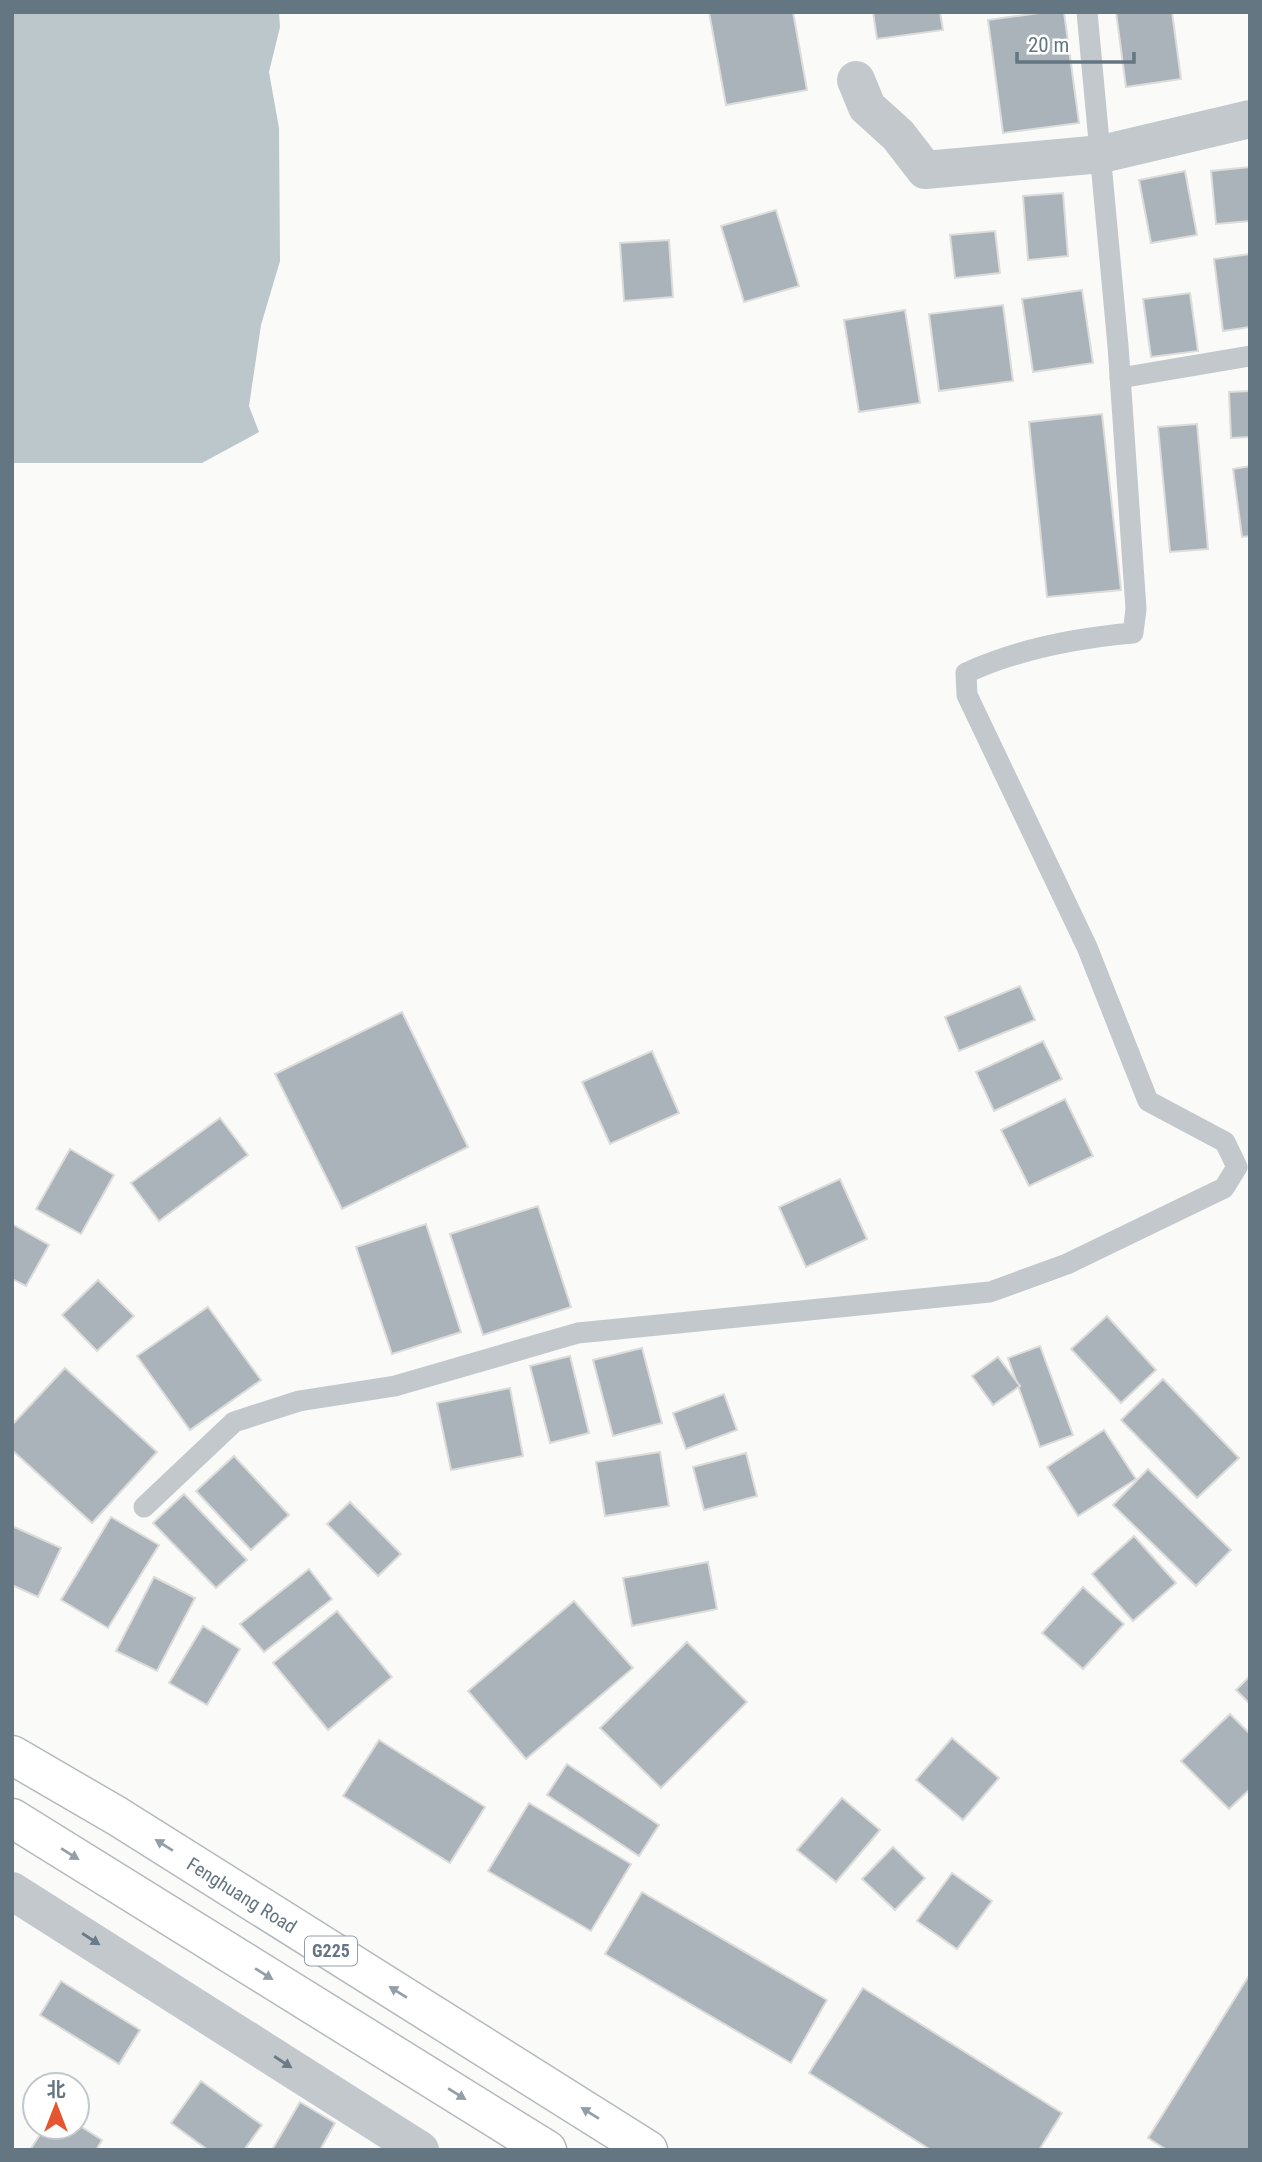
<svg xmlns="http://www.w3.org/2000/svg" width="1262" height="2162" font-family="'Roboto Condensed','Noto Sans SC',sans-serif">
  <rect width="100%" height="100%" fill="#fafaf8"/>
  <path fill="#bbc7cb" d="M12 12H279L280 27 269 72 279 128 280 261 261 325 249 406 259 432 202 463H12Z"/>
  <g fill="#aab3b9" stroke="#dcdcda" stroke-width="2">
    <path d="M709 12H793L807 90 726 105Z"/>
    <path d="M873 12H940L943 30 877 39Z"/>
    <path d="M1046 12H1064L1079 123 1003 133 988 20Z"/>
    <path d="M1116 12H1172L1181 79 1126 87Z"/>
    <path d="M1250 167V221L1216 224 1211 171Z"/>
    <path d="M1185 171 1197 235 1151 243 1139 180Z"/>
    <path d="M1063 193 1068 256 1028 260 1023 196Z"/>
    <path d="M776 210 799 286 744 302 721 226Z"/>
    <path d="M995 231 1000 273 955 278 950 235Z"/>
    <path d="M669 240 673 297 624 301 620 243Z"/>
    <path d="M1250 254V327L1223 331 1214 259Z"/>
    <path d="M1082 290 1093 363 1033 372 1022 299Z"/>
    <path d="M1190 293 1198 351 1151 357 1143 299Z"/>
    <path d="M1003 305 1013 381 939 391 929 314Z"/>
    <path d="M905 310 920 403 859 412 844 320Z"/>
    <path d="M1250 391V437L1231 438 1229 392Z"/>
    <path d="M1102 414 1121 590 1047 597 1029 422Z"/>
    <path d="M1197 424 1208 549 1170 552 1158 427Z"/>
    <path d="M1250 466V536L1242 537 1233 469Z"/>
    <path d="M1020 986 1035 1020 959 1051 945 1017Z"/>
    <path d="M402 1012 468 1147 342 1209 275 1074Z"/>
    <path d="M1043 1041 1062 1079 994 1111 976 1072Z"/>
    <path d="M652 1051 679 1113 610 1144 582 1082Z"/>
    <path d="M1065 1099 1093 1156 1029 1186 1001 1130Z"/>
    <path d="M220 1118 248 1155 159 1221 131 1183Z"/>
    <path d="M70 1149 114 1175 81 1234 36 1209Z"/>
    <path d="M840 1179 867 1239 806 1267 779 1207Z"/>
    <path d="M538 1206 571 1307 483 1335 450 1234Z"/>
    <path d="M12 1224 49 1245 26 1286 12 1279Z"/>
    <path d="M426 1224 461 1332 392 1354 356 1247Z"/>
    <path d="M98 1280 134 1316 97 1351 62 1315Z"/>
    <path d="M208 1307 261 1380 190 1430 137 1356Z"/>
    <path d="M1107 1316 1156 1370 1121 1403 1071 1349Z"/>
    <path d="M1040 1346 1073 1435 1040 1447 1008 1358Z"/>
    <path d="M642 1348 662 1423 613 1436 593 1360Z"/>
    <path d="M570 1356 589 1433 550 1443 530 1366Z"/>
    <path d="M998 1357 1020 1386 993 1405 972 1376Z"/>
    <path d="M65 1368 157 1452 92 1523 12 1450V1425Z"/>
    <path d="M1163 1379 1239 1458 1197 1498 1121 1420Z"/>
    <path d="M510 1388 523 1456 451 1470 437 1403Z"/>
    <path d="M724 1394 737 1430 686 1449 673 1413Z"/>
    <path d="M1104 1430 1136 1479 1078 1516 1047 1467Z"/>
    <path d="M660 1452 669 1506 605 1516 596 1462Z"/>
    <path d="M746 1453 757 1496 704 1510 693 1467Z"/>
    <path d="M234 1456 289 1515 251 1550 196 1491Z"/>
    <path d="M1148 1469 1231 1550 1196 1586 1113 1505Z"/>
    <path d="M184 1494 247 1560 216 1588 153 1523Z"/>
    <path d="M350 1502 401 1554 378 1576 327 1524Z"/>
    <path d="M111 1517 159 1545 108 1628 61 1600Z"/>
    <path d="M12 1526 61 1548 38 1597 12 1585Z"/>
    <path d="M1134 1536 1176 1583 1133 1621 1092 1574Z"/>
    <path d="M708 1562 717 1609 632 1626 623 1578Z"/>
    <path d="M309 1569 332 1599 264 1652 240 1624Z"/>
    <path d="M154 1577 195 1598 157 1671 116 1651Z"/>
    <path d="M1083 1587 1124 1624 1083 1669 1042 1633Z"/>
    <path d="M574 1601 633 1668 526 1759 468 1691Z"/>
    <path d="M337 1611 392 1677 328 1730 273 1663Z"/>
    <path d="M203 1626 240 1649 207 1705 169 1683Z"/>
    <path d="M687 1642 747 1702 661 1788 600 1728Z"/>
    <path d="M1250 1676V1704L1236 1690Z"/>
    <path d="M1230 1714 1250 1734V1789L1229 1809 1181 1761Z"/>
    <path d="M952 1738 999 1778 963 1820 916 1780Z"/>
    <path d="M379 1740 485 1807 450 1863 343 1796Z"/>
    <path d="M567 1764 659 1825 639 1856 547 1795Z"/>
    <path d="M842 1798 880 1830 836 1882 797 1850Z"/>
    <path d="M529 1803 631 1864 591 1931 488 1871Z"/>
    <path d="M893 1847 925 1878 895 1910 862 1879Z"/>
    <path d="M952 1873 992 1901 957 1949 917 1921Z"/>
    <path d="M642 1892 827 2000 791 2063 605 1954Z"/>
    <path d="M1250 1974V2150H1167L1148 2138Z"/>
    <path d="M61 1981 140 2030 119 2064 40 2015Z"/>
    <path d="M863 1988 1062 2113 1039 2150H931L809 2073Z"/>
    <path d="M201 2081 262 2125 244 2150H208L171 2123Z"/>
    <path d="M300 2102 335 2123 320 2150H272Z"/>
    <path d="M77 2124 102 2140 96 2150H30L45 2127H77Z"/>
  </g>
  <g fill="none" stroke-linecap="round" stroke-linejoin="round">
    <g stroke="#b4b9bd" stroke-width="41">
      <g id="highway">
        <path d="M12 1755 117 1816 648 2150"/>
        <path d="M12 1818 547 2150"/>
      </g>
    </g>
    <g stroke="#c3c8cc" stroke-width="21">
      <path d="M1120 378 1250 356"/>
      <path d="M144 1507 234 1422 299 1401 395 1386 578 1333 990 1292 1067 1264 1224 1188 1237 1167 1225 1142 1148 1101 1087 947 967 695 966 673C1018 649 1076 638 1133 633L1136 609 1118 346 1087 12"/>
    </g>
    <g stroke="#c3c8cc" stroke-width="38">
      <path d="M856 80 867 107 898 135 925 170 1102 154 1250 119"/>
      <path d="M12 1891 420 2150"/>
    </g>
    <use href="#highway" stroke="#fff" stroke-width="38"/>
  </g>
  <defs><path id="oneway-solid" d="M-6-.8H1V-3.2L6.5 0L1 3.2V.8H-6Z" transform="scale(1.75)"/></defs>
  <g fill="#939fa8">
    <use href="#oneway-solid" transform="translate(164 1845) rotate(-148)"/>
    <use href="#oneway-solid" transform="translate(70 1854) rotate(32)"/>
    <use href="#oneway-solid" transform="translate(264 1974) rotate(32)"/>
    <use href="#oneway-solid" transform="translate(398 1992) rotate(-148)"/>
    <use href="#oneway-solid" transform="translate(457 2094) rotate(32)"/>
    <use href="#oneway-solid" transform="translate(590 2113) rotate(-148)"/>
  </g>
  <g fill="#6a7a87">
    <use href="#oneway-solid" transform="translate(91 1939) rotate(33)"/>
    <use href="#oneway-solid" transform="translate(283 2062) rotate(33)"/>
  </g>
  <g text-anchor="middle" stroke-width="7" stroke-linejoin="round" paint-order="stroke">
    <rect fill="#fff" stroke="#939fa8" stroke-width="2" x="305" y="1936.5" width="52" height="29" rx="5"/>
    <g font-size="18" font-weight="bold" fill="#657683">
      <text x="331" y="1957">G225</text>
    </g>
    <g font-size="19" fill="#657683" stroke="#fff">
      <text transform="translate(242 1895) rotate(32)" y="7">Fenghuang Road</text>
    </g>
  </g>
  <rect width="1262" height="2162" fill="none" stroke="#657683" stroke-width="28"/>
  <g transform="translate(56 2106)"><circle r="33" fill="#ffffff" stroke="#c1c8cd" stroke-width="2"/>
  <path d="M0-5L12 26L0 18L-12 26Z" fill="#e4572e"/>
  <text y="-10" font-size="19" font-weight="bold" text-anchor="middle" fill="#657683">北</text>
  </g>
  <path d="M1017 52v10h117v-10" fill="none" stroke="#657683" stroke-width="3.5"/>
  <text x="1028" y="52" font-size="21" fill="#657683" stroke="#ffffff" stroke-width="5" paint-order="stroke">20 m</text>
</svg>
